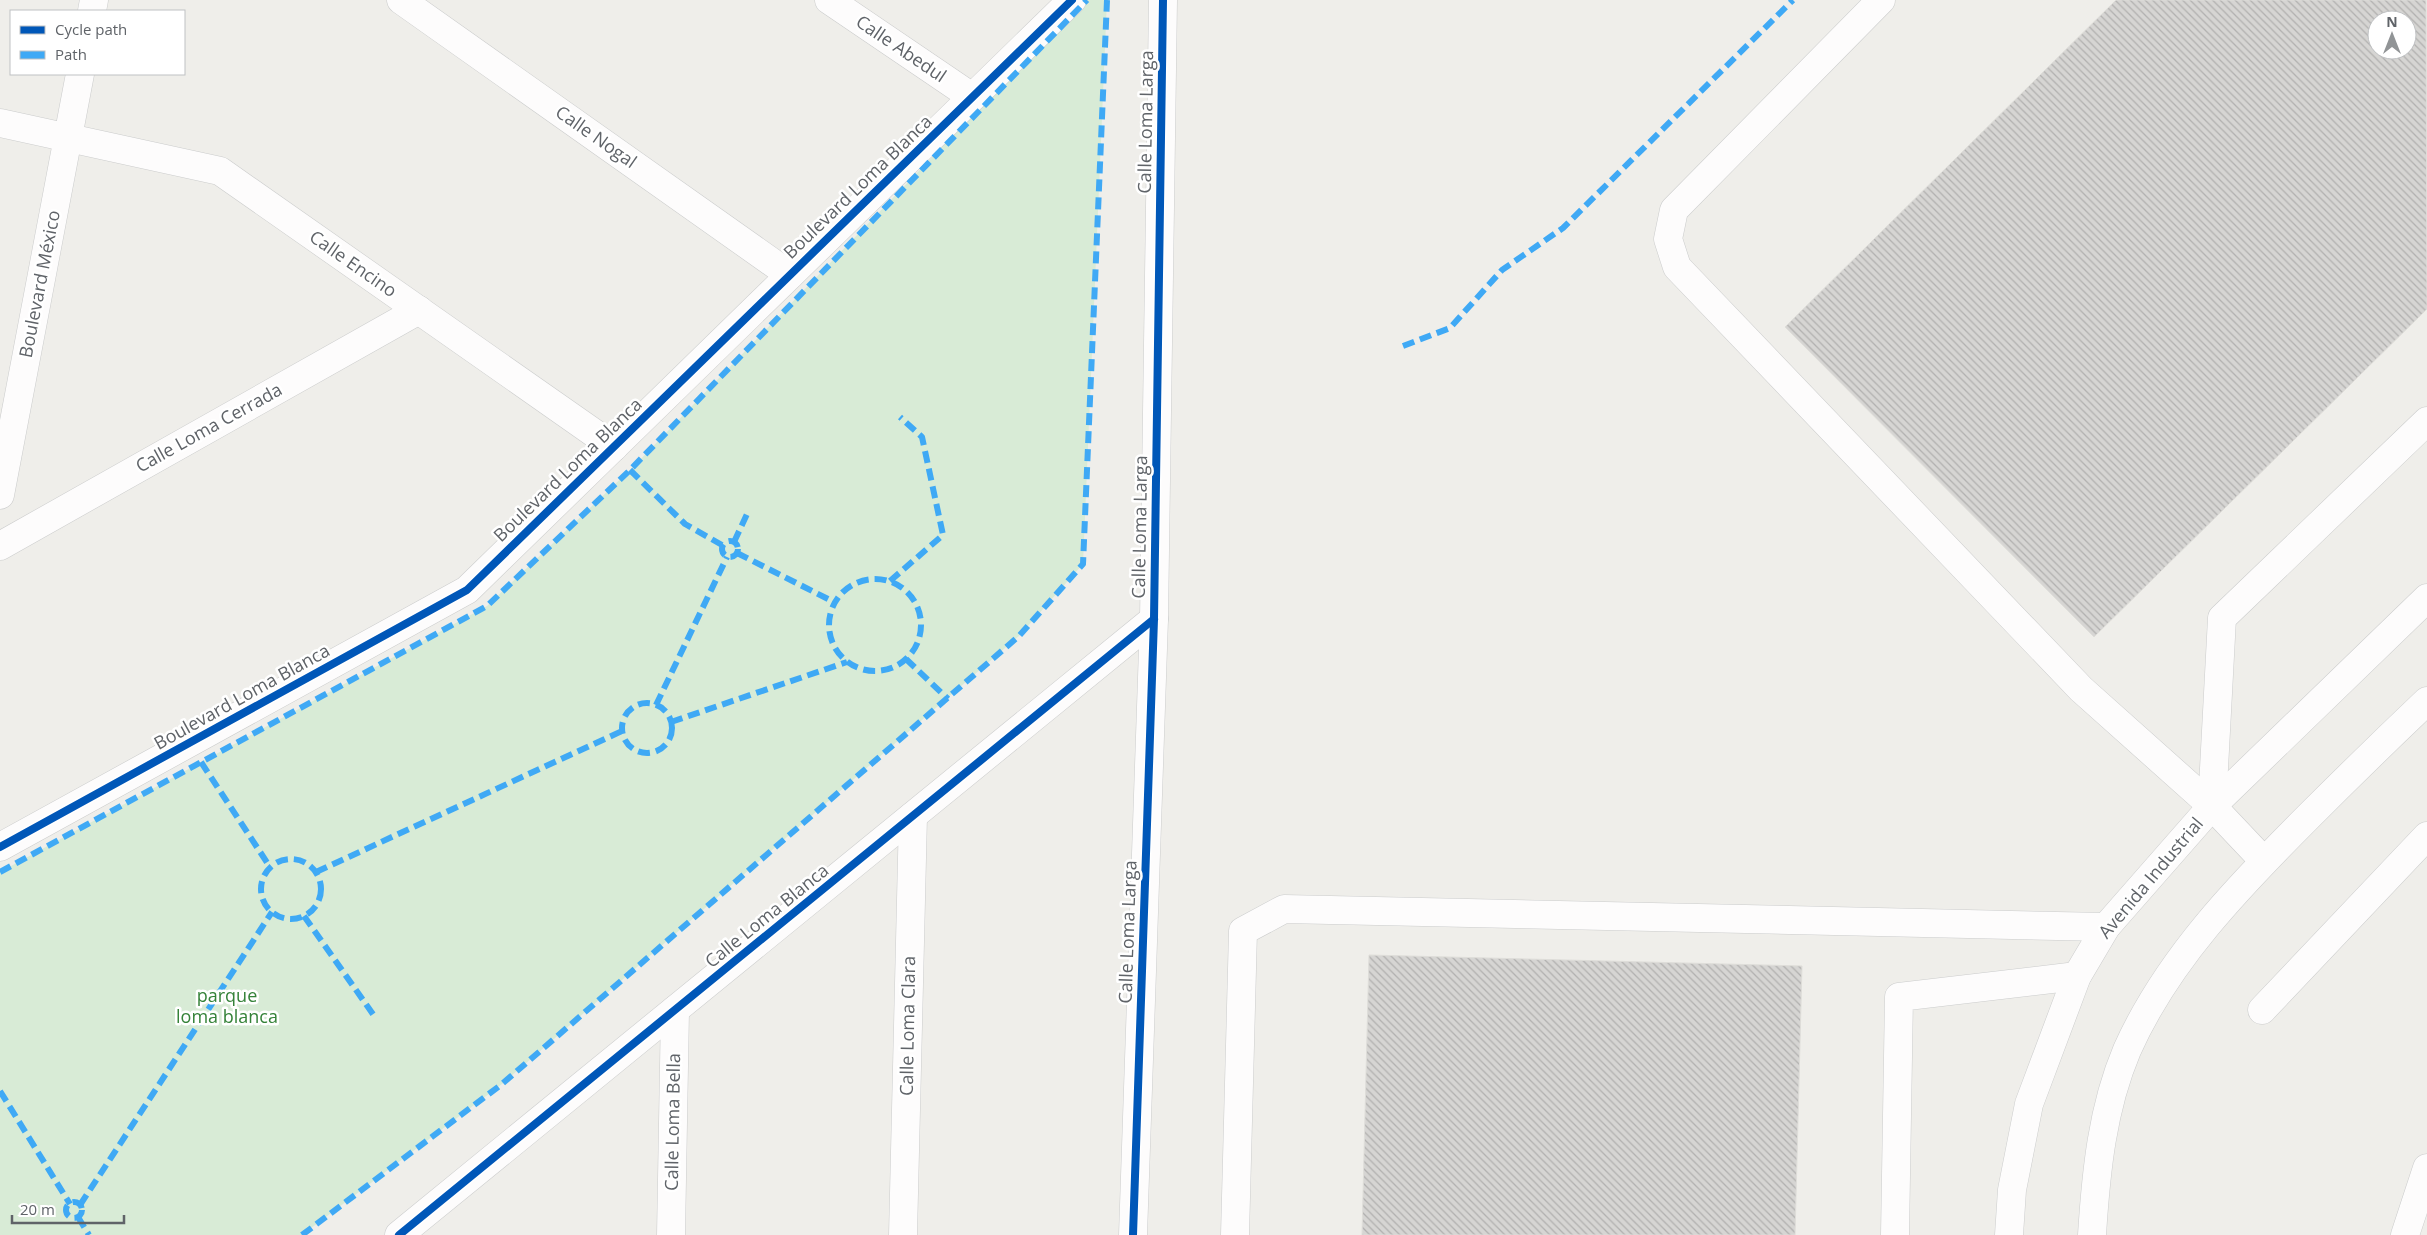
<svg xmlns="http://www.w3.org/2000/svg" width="2427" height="1235" font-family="'Open Sans',sans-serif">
  <defs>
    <pattern id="building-back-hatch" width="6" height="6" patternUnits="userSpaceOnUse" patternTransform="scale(1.25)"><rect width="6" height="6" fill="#d6d5d3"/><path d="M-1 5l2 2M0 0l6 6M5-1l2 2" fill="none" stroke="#b1b0af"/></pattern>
  </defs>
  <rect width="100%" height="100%" fill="#efeeea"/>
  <path fill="#d8ebd6" d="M1084 0H1107L1083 564 1019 636 502 1084 302 1235H0V872L487 606 634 466Z"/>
  <g fill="url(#building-back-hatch)" stroke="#deddd9" fill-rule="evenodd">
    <path d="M2116 0H2426L2427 309 2094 637 1785 327ZM2377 20H2407V50H2377Z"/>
    <path d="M1369 955 1802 966 1795 1235H1362Z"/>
  </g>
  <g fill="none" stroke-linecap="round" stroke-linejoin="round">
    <g stroke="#cbcccc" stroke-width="29">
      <g id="minor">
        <path d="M401 0 790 275"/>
        <path d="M829 0 972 97"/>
        <path d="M1881 0 1674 210 1668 239 1677 267 2081 689 2212 806 2264 861"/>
        <path d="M92 11 94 0"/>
        <path d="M0 123 220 171 614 447"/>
        <path d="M0 495 80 74"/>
        <path d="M0 546 419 310"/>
        <path d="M2212 806 2222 618 2427 421"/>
        <path d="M0 847 467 590 1072 0"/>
        <path d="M2262 1010 2427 836"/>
        <path d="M399 1235 1154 619"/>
        <path d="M671 1235 675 1010"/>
        <path d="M903 1235 913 816"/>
        <path d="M1133 1235 1154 619 1163 0"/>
        <path d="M1235 1235 1243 931 1284 909 2106 927"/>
        <path d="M1895 1235 1899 997 2077 976"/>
        <path d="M2009 1235 2012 1190 2029 1104 2077 976 2106 927 2212 806 2427 598"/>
        <path d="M2092 1235C2096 1172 2102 1109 2127 1050 2167 960 2239 886 2308 817 2347 778 2387 739 2427 701"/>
        <path d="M2405 1235 2427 1168"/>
      </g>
    </g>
    <use href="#minor" stroke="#fdfcfc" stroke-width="28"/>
    <g stroke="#3fa9f5" stroke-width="6" stroke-dasharray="12 6" stroke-linecap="butt">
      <path d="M1403 346 1450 328 1502 270 1563 228 1793 0"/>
      <path d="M630 470 685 524 722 545"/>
      <circle cx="730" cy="549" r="8"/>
      <path d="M734 542 748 512"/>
      <path d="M737 553 834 602"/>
      <circle cx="875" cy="625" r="46"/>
      <path d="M890 581 943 535 922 437 900 417"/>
      <path d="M906 659 948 699"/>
      <circle cx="647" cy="728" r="25"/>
      <path d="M656 705 727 557"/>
      <path d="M671 722 847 662"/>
      <path d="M201 762 270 867"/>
      <circle cx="291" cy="889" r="30"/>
      <path d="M0 872 487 606 630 470 1087 0"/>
      <path d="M316 872 622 731"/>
      <path d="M304 916 375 1017"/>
      <path d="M0 1091 70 1204"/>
      <circle cx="74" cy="1210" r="8"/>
      <path d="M80 1205 272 912"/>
      <path d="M78 1217 89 1235"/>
      <path d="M302 1235 502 1084 1019 636 1083 564 1107 0"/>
    </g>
    <g stroke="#fff" stroke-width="11">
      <g id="cycleway">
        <path d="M0 847 467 590 1072 0"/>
        <path d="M399 1235 1154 619"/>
        <path d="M1133 1235 1154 619 1163 0"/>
      </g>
    </g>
    <use href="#cycleway" stroke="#0057b8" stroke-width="8"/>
  </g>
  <g text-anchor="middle" stroke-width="5" stroke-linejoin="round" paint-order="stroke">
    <g font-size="18" fill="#5f6368" stroke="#fff">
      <text transform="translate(901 49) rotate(34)" y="6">Calle Abedul</text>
      <text transform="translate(1146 122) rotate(-89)" y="6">Calle Loma Larga</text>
      <text transform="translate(596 137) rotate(35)" y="6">Calle Nogal</text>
      <text transform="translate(858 187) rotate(-44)" y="6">Boulevard Loma Blanca</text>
      <text transform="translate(353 264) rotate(35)" y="6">Calle Encino</text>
      <text transform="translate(40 284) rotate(-79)" y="6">Boulevard México</text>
      <text transform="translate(209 428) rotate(-29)" y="6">Calle Loma Cerrada</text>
      <text transform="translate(568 470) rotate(-44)" y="6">Boulevard Loma Blanca</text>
      <text transform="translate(1140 527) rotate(-89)" y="6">Calle Loma Larga</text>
      <text transform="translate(242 697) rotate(-29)" y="6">Boulevard Loma Blanca</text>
      <text transform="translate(2151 878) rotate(-50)" y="6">Avenida Industrial</text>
      <text transform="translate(767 916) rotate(-39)" y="6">Calle Loma Blanca</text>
      <text transform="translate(1128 932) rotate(-88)" y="6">Calle Loma Larga</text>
      <text transform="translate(908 1026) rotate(-89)" y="6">Calle Loma Clara</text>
      <text transform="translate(673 1122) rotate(-89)" y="6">Calle Loma Bella</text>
    </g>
    <g font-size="18" fill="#348238" stroke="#fff">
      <text x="227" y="1002">parque<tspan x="227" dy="21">loma blanca</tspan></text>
    </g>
  </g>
  <rect x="10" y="10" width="175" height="65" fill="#ffffff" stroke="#bfc1c3"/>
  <rect x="20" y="26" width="25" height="8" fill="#0057b8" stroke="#bfc1c3"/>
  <text x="55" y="35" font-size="15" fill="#5f6368">Cycle path</text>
  <rect x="20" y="51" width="25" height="8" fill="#3fa9f5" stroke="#bfc1c3"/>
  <text x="55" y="60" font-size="15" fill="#5f6368">Path</text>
  <g transform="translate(2392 35)"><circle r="24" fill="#ffffff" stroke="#bfc1c3"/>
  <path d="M0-4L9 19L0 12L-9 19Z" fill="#919496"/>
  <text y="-8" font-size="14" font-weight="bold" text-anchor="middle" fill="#5f6368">N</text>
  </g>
  <path d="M12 1215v8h112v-8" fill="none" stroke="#5f6368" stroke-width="2.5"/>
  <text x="20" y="1215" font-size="15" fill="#5f6368" stroke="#ffffff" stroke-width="4" paint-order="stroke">20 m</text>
</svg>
